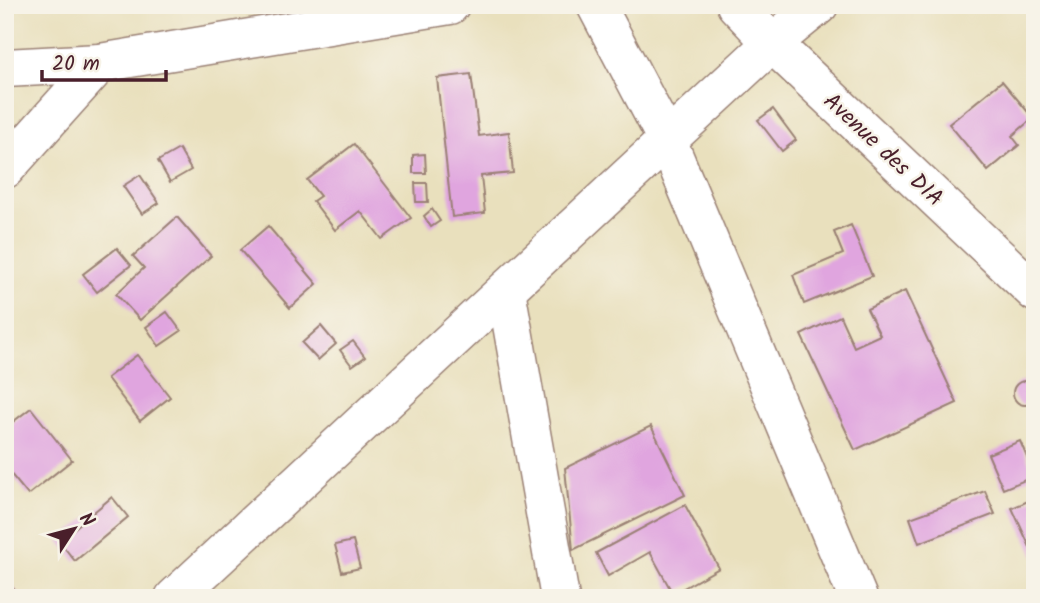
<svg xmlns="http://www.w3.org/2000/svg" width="1040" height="603" font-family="Kalam,sans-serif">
  <rect width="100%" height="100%" fill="#f7f3e8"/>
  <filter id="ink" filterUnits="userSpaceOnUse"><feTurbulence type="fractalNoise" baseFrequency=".0143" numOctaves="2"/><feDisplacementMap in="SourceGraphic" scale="14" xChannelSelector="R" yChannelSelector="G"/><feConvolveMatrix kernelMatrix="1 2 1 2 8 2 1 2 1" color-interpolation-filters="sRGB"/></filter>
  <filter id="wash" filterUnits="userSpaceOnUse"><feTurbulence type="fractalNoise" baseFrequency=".00686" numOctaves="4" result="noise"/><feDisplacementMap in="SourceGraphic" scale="28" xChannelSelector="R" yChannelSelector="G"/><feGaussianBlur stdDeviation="1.57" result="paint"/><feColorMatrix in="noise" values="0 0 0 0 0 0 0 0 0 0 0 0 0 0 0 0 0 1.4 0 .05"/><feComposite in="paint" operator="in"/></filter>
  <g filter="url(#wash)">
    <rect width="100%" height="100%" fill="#e9e0bd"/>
    <g id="blocks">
      <g fill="#e0a5df">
        <path d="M471 74 479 136 509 132 513 173 481 176 485 213 452 217 437 78Z"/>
        <path d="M1002 81 1033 118 1012 136 1019 145 988 171 949 124Z"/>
        <path d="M773 109 796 140 782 151 758 120Z"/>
        <path d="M354 144 411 218 382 239 360 211 335 230 313 201 320 196 307 180Z"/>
        <path d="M179 149 191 170 170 182 158 161Z"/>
        <path d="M425 154 426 173H413V155Z"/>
        <path d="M140 175 159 203 142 214 123 186Z"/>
        <path d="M415 183H427L428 202H416Z"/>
        <path d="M432 209 440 221 431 227 424 216Z"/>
        <path d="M177 217 211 256 140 320 116 294 144 268 133 256Z"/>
        <path d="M851 225 872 276 804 304 793 275 843 254 834 232Z"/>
        <path d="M268 226 317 284 290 308 240 250Z"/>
        <path d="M117 248 131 265 97 292 83 274Z"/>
        <path d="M905 291 957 403 855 450 801 335 840 316 854 347 880 335 867 309Z"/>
        <path d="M167 312 181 331 159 346 146 327Z"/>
        <path d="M321 326 336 344 318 360 302 343Z"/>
        <path d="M353 341 365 357 352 366 340 350Z"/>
        <path d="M137 355 170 397 140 421 107 378Z"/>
        <circle cx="1025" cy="393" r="12"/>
        <path d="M31 408 72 460 28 495 5 467V428Z"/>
        <path d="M651 426 685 495 573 550 565 468Z"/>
        <path d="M1020 441 1035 476 1003 489 988 454Z"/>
        <path d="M985 491 995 514 919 543 910 518Z"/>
        <path d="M112 497 128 517 75 561 59 541Z"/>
        <path d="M1035 498V558L1012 508Z"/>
        <path d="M685 505 719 568 673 594 650 552 608 576 596 553Z"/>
        <path d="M353 541 360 568 342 572 335 545Z"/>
        <path d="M5 577 20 596 17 598H5Z"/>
      </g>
    </g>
  </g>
  <g filter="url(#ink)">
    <use href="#blocks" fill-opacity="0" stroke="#9a8074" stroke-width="2"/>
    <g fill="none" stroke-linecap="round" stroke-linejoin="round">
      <g stroke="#9a8074" stroke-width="41">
        <g id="street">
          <path d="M596 5 667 140 858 598"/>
          <path d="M5 68 100 63 450 5"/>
          <path d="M5 169 100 63"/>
          <path d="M506 290 560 598"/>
          <path d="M174 598 772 43 819 5"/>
        </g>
      </g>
      <g stroke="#9a8074" stroke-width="41">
        <path id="secondary" d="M736 5 772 43 1035 292"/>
      </g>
      <use href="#street" stroke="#fff" stroke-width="38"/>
      <use href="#secondary" stroke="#fff" stroke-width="38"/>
    </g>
  </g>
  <g text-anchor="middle" stroke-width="5" stroke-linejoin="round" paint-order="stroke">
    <g font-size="23" fill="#4a1f2b" stroke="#f7f3e8">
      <text transform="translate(884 149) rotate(43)" y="8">Avenue des DIA</text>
    </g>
  </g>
  <rect width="1040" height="603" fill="none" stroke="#f7f3e8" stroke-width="28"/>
  <g transform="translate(74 529) rotate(54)" stroke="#f7f3e8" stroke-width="5" paint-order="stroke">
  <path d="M0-5L12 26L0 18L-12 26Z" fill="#4a1f2b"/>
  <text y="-10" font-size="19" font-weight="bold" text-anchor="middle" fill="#4a1f2b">N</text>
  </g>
  <path d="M42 70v10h124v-10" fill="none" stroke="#4a1f2b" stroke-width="3.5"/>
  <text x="52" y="70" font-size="21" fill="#4a1f2b" stroke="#f7f3e8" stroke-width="5" paint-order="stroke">20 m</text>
</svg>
